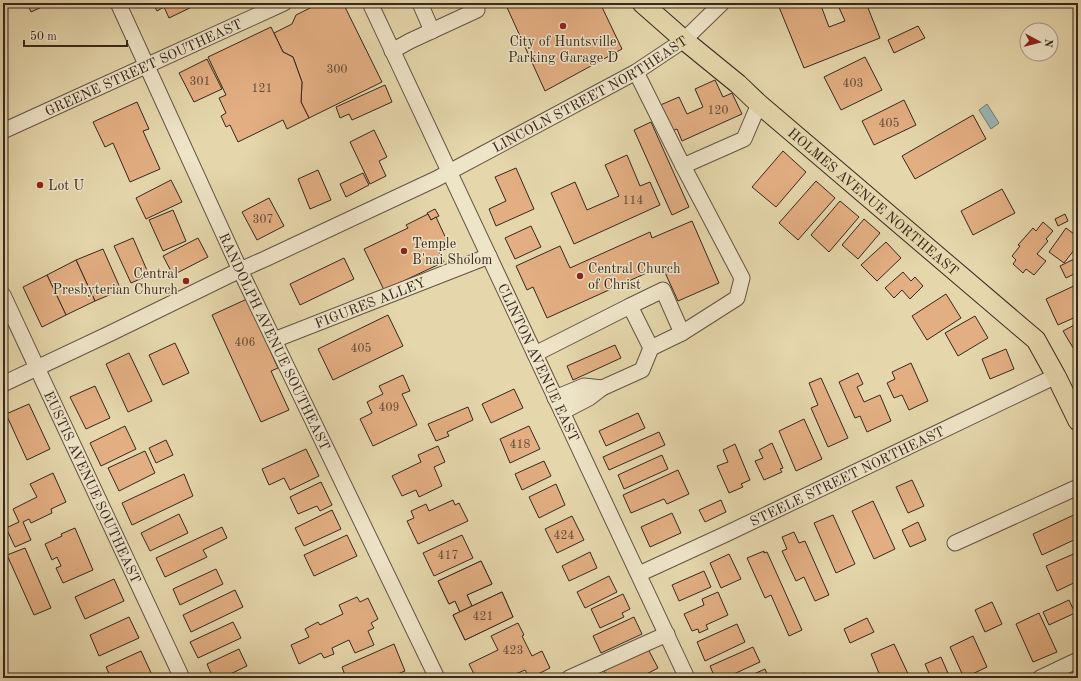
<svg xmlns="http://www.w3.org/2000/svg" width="1081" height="681" font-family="'Old Standard TT',serif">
  <rect width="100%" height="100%" fill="#e5d6ab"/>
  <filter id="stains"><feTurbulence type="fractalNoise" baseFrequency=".005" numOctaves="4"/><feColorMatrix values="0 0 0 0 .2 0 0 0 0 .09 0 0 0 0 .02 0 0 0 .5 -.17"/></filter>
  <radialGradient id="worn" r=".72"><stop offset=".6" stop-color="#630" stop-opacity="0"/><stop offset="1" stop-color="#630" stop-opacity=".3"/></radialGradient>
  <path fill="#9bb6b5" stroke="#737d79" d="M987 104 999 123 991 129 979 110Z"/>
  <g fill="#e2ae82" stroke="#37281f">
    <path d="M27 3H42L44 6 31 12Z"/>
    <path d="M153 3H200L169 18 164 7 157 11Z"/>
    <path d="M320 3H343L382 82 309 118 301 102 302 82 293 57 283 52 274 33 292 24 296 15Z"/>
    <path d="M505 3H600L622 49 545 91Z"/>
    <path d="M789 3H820L829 27 845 21 837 3H866L880 38 804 68 779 7Z"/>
    <path d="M918 26 925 38 894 53 888 40Z"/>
    <path d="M271 27 283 52 293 57 302 82 301 102 309 118 287 129 283 120 238 142 230 125 226 127 221 116 226 113 219 98 226 95 208 57Z"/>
    <path d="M865 57 882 90 841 110 824 77Z"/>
    <path d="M207 59 222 89 194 102 179 73Z"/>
    <path d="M715 80 723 97 732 93 742 114 682 141 677 129 670 132 658 106 679 97 687 114 703 107 695 89Z"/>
    <path d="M385 85 392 102 352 120 349 114 340 118 336 107Z"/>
    <path d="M904 100 916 125 874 145 862 121Z"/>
    <path d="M137 102 149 129 143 131 160 169 130 182 113 143 105 147 93 122Z"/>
    <path d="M973 115 986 139 915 179 902 156Z"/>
    <path d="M651 122 689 207 672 215 634 130Z"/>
    <path d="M374 130 387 157 379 161 386 176 370 184 350 142Z"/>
    <path d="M783 151 806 172 776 207 752 187Z"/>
    <path d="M627 155 640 186 650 182 660 205 574 244 551 193 575 182 587 210 619 196 605 165Z"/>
    <path d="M516 168 534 209 496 226 489 209 506 201 495 177Z"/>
    <path d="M318 170 331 200 310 209 298 179Z"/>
    <path d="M363 173 369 185 346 197 340 184Z"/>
    <path d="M171 180 182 202 146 219 136 198Z"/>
    <path d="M816 181 835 198 798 240 779 223Z"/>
    <path d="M1002 189 1015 213 973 235 961 211Z"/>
    <path d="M269 198 284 226 257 240 242 212Z"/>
    <path d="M840 201 859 217 829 252 811 235Z"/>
    <path d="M435 209 439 216 431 220 427 213Z"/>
    <path d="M173 210 186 241 163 251 149 220Z"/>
    <path d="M428 214 431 220 436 217 450 247 439 252 444 262 384 290 364 249 408 228 406 225Z"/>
    <path d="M1065 214 1068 221 1058 226 1055 219Z"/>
    <path d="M864 219 880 233 858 259 842 245Z"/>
    <path d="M692 221 719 283 678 301 662 266 547 318 533 287 527 290 516 266 560 246 570 268 650 232 652 238Z"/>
    <path d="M1043 222 1053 231 1046 239 1048 241 1037 254 1046 261 1034 275 1026 269 1023 273 1013 264 1016 260 1012 256 1020 246 1018 245 1033 228 1036 231Z"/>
    <path d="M531 226 541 247 515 259 505 238Z"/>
    <path d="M1066 228 1078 237V245L1064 263 1049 252Z"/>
    <path d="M133 238 149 275 131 283 114 246Z"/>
    <path d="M198 238 208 257 173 275 163 256Z"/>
    <path d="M886 242 901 258 877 281 861 265Z"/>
    <path d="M103 249 121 290 95 301 76 260Z"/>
    <path d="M1078 257V272L1066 278 1060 266Z"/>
    <path d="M344 258 354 279 300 305 290 284Z"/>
    <path d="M76 260 95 301 66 315 47 275Z"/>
    <path d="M903 272 911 281 915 277 923 286 910 299 902 290 894 298 885 288Z"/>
    <path d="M47 275 66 315 42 327 23 287Z"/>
    <path d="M1078 284V316L1058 325 1046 299Z"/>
    <path d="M946 294 961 318 927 340 912 316Z"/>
    <path d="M247 299 278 368 271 371 289 410 261 422 212 315Z"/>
    <path d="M388 315 403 346 333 380 318 349Z"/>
    <path d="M975 316 988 338 958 356 945 333Z"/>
    <path d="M1078 323V356L1063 331Z"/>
    <path d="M175 343 189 373 163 385 149 355Z"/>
    <path d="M615 345 621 358 573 380 567 366Z"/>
    <path d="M1006 349 1014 369 990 379 982 359Z"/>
    <path d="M129 353 152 401 128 412 106 364Z"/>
    <path d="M911 363 928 401 909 410 902 395 894 398 887 383 895 379 892 372Z"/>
    <path d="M858 373 863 384 857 387 864 402 880 395 891 421 867 432 860 416 855 418 839 382Z"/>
    <path d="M403 375 410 391 402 394 417 425 373 446 360 419 372 413 367 402 383 394 379 386Z"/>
    <path d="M821 378 848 438 828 447 811 408 818 405 809 383Z"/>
    <path d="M95 386 110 418 86 429 70 397Z"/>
    <path d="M514 389 523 408 491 423 482 404Z"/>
    <path d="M29 404 50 449 27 460 6 414Z"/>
    <path d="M468 407 473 420 447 432 449 436 436 441 428 424Z"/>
    <path d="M638 413 645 428 606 446 599 431Z"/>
    <path d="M804 419 822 459 796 471 779 431Z"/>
    <path d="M125 426 136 449 101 466 90 443Z"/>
    <path d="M529 426 540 449 510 463 500 439Z"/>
    <path d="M659 432 665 445 609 470 603 457Z"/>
    <path d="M166 440 173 455 156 463 149 448Z"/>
    <path d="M772 443 783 468 780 469 782 472 764 480 755 461 763 458 759 450Z"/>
    <path d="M735 444 750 480 741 484 743 487 729 493 717 466 728 462 723 450Z"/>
    <path d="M438 446 445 462 434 467 442 486 419 497 416 490 402 496 392 476 421 462 418 455Z"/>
    <path d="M306 449 319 476 290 490 284 478 269 485 262 469Z"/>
    <path d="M145 451 155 473 119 491 108 468Z"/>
    <path d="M662 455 668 469 624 489 618 475Z"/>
    <path d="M544 461 551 476 522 490 515 474Z"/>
    <path d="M678 470 689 494 667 504 664 499 631 513 623 495Z"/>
    <path d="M53 473 66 502 51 509 52 513 31 523 29 519 23 522 31 540 15 547 6 528 19 522 13 509 37 497 30 484Z"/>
    <path d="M184 474 193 496 132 525 122 503Z"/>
    <path d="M912 480 924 506 908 513 896 487Z"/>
    <path d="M321 482 332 505 320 511 317 506 298 514 290 497Z"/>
    <path d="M556 484 565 505 539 518 529 497Z"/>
    <path d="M453 500 455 505 459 503 468 521 418 544 407 521 414 518 411 511 426 504 429 511Z"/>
    <path d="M721 500 726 512 705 522 699 510Z"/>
    <path d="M873 501 895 549 874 559 852 511Z"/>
    <path d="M332 510 341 529 304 546 295 528Z"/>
    <path d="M672 513 681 533 650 547 641 527Z"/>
    <path d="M1078 513V538L1042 555 1033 534Z"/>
    <path d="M179 514 188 533 150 551 141 533Z"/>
    <path d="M833 515 855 564 836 573 814 523Z"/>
    <path d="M572 516 584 540 557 553 545 529Z"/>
    <path d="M918 522 926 540 910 547 902 530Z"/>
    <path d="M222 527 227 538 203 550 207 557 165 577 156 558Z"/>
    <path d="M75 528 93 570 63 583 56 568 61 566 57 557 52 560 45 544 62 536 61 534Z"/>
    <path d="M794 532 799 543 805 541 829 595 815 601 804 577 796 581 782 551 787 549 782 537Z"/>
    <path d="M347 535 357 556 314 576 304 555Z"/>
    <path d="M462 535 473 558 434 576 423 553Z"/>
    <path d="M25 548 51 608 34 615 7 555Z"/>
    <path d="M764 551V553L767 552 802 630 789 636 771 595 765 598 747 558Z"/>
    <path d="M590 552 597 568 569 581 562 566Z"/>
    <path d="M1078 552V581L1057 591 1046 566Z"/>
    <path d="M729 554 741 579 721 588 710 563Z"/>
    <path d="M481 561 492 584 467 595 472 606 502 592 513 617 465 640 453 615 460 612 455 601 449 604 438 581Z"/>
    <path d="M481 561 492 584 467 595 472 606 460 612 455 601 449 604 438 581Z"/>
    <path d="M216 569 223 584 180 605 173 589Z"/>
    <path d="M704 571 711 587 679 601 672 585Z"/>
    <path d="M609 576 617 592 585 608 577 592Z"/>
    <path d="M114 579 124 601 85 619 75 597Z"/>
    <path d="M235 590 243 607 191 632 183 615Z"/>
    <path d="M502 592 513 617 465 640 453 615Z"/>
    <path d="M718 592 728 615 706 625 708 629 699 633 698 629 692 631 684 614 704 605 702 599Z"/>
    <path d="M623 594 630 609 622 613 624 617 600 628 591 609Z"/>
    <path d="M357 597 360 602 368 598 378 619 371 623 374 628 368 631 374 645 355 653 349 640 332 648 334 654 324 658 321 653 299 664 291 645 309 637 305 629 318 622 320 625 343 614 339 605Z"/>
    <path d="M1069 600 1075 613 1049 625 1043 612Z"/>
    <path d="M992 602 1002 624 985 632 975 610Z"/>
    <path d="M1039 613 1057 652 1033 662 1016 624Z"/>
    <path d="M1078 615V628L1073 617Z"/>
    <path d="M129 617 139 638 99 656 90 635Z"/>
    <path d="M634 617 642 634 601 653 593 636Z"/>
    <path d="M867 618 874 632 850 643 844 629Z"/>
    <path d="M233 622 241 638 198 658 190 642Z"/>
    <path d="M518 623 524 635 522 636 532 656 542 651 550 668 530 678 525 670 511 676V678H476L469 664 498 650 491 636Z"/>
    <path d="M737 624 745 642 705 661 697 642Z"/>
    <path d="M973 636 987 667 964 678 950 647Z"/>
    <path d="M394 644 405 671 388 678H346L342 667Z"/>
    <path d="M894 644 910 678H881L871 654Z"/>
    <path d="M753 647 760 662 725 678H715L710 666Z"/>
    <path d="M239 649 247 666 222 678H213L207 664Z"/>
    <path d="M648 649 658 668 639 678H608L604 671Z"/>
    <path d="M141 651 152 675 145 678H111L106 667Z"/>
    <path d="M941 657 950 678H931L925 664Z"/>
    <path d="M765 669 769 678H745Z"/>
    <path d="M804 673 806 678H793Z"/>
  </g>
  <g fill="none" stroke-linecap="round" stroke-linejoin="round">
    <g stroke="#625442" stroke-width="17">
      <g id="minor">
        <path id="s1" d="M118 3 240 270 437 678"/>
        <path id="s2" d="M370 3 687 678"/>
        <path d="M420 3 432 31"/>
        <path d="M392 51 410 41 477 10 474 3"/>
        <path d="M636 72 683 166 744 139 759 104"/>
        <path id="s3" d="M3 131 284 3"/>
        <path id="s4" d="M3 295 182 678"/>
        <path d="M630 306 663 290 682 333"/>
        <path id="s5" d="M274 340 489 256"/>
        <path d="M535 354 630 306 651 348 682 333 737 298 742 278 683 166"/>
        <path id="s6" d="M3 384 111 333 240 270 265 259 436 179 636 72 684 40 722 3"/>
        <path d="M555 398 584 386 602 388"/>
        <path d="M562 412 589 398 602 388 642 370 651 348"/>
        <path d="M955 543 1078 487"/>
        <path id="s7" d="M639 574 726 534 1056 376"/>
        <path d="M569 678 667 634"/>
        <path d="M1040 678 1078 660"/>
      </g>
    </g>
    <g stroke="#37281f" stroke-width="21">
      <g id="major">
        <path id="s8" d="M642 3 684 40 738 84 759 104 1036 340 1056 376 1078 421"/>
      </g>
    </g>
    <use href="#minor" stroke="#eee4c8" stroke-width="15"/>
    <use href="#major" stroke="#e5d6ab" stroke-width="19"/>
  </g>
  <g fill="#8f2418" stroke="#eee4c8" stroke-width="1.5">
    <circle cx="563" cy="26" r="4"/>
    <circle cx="40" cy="185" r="4"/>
    <circle cx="404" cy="251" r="4"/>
    <circle cx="580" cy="276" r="4"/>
    <circle cx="186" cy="281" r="4"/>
  </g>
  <g text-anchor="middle" stroke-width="3" stroke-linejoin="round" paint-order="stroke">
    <g font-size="12" fill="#624a38">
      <text x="337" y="73">300</text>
      <text x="200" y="85">301</text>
      <text x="853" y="87">403</text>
      <text x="262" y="92">121</text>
      <text x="718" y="114">120</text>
      <text x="889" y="127">405</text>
      <text x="633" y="204">114</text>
      <text x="263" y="223">307</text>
      <text x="245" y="346">406</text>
      <text x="361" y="352">405</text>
      <text x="389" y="411">409</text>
      <text x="520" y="448">418</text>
      <text x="564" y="539">424</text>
      <text x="448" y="559">417</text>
      <text x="483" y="620">421</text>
      <text x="513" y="654">423</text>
    </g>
    <g font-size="14" fill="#37281f" stroke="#eee4c8" text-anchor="start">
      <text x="563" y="46" text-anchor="middle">City of Huntsville<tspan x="563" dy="16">Parking Garage D</tspan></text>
      <text x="48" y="190">Lot U</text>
      <text x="412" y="248">Temple<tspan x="412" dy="16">B'nai Sholom</tspan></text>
      <text x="588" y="273">Central Church<tspan x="588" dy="16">of Christ</tspan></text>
      <text x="178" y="278" text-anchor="end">Central<tspan x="178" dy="16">Presbyterian Church</tspan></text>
    </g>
    <g font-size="14" fill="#37281f" stroke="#eee4c8">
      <text dy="5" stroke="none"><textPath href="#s3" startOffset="154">GREENE STREET SOUTHEAST</textPath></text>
      <text dy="5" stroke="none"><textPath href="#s6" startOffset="655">LINCOLN STREET NORTHEAST</textPath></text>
      <text dy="5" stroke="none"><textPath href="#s8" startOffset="305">HOLMES AVENUE NORTHEAST</textPath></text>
      <text dy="5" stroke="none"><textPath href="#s5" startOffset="103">FIGURES ALLEY</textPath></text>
      <text dy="5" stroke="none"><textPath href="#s1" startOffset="373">RANDOLPH AVENUE SOUTHEAST</textPath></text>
      <text dy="5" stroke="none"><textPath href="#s2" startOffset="397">CLINTON AVENUE EAST</textPath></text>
      <text dy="5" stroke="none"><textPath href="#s7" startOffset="230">STEELE STREET NORTHEAST</textPath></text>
      <text dy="5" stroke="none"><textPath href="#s4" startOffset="212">EUSTIS AVENUE SOUTHEAST</textPath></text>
    </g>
  </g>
  <rect width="1081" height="681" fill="none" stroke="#e5d6ab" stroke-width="16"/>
  <rect x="4" y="4" width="1073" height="673" fill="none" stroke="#37281f" stroke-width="2"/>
  <rect x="8" y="8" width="1065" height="665" fill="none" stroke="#37281f"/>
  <g transform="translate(1039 42) rotate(97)"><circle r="19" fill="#eee4c8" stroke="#a59984"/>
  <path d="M0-3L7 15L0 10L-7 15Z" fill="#8f2418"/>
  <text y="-6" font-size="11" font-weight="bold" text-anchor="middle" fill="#37281f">N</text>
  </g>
  <path d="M24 40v6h103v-6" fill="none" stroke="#37281f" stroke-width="2"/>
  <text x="30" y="40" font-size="12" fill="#37281f" stroke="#eee4c8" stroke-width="3" paint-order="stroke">50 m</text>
  <rect width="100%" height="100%" filter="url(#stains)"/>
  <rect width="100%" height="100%" fill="url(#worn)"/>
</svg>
